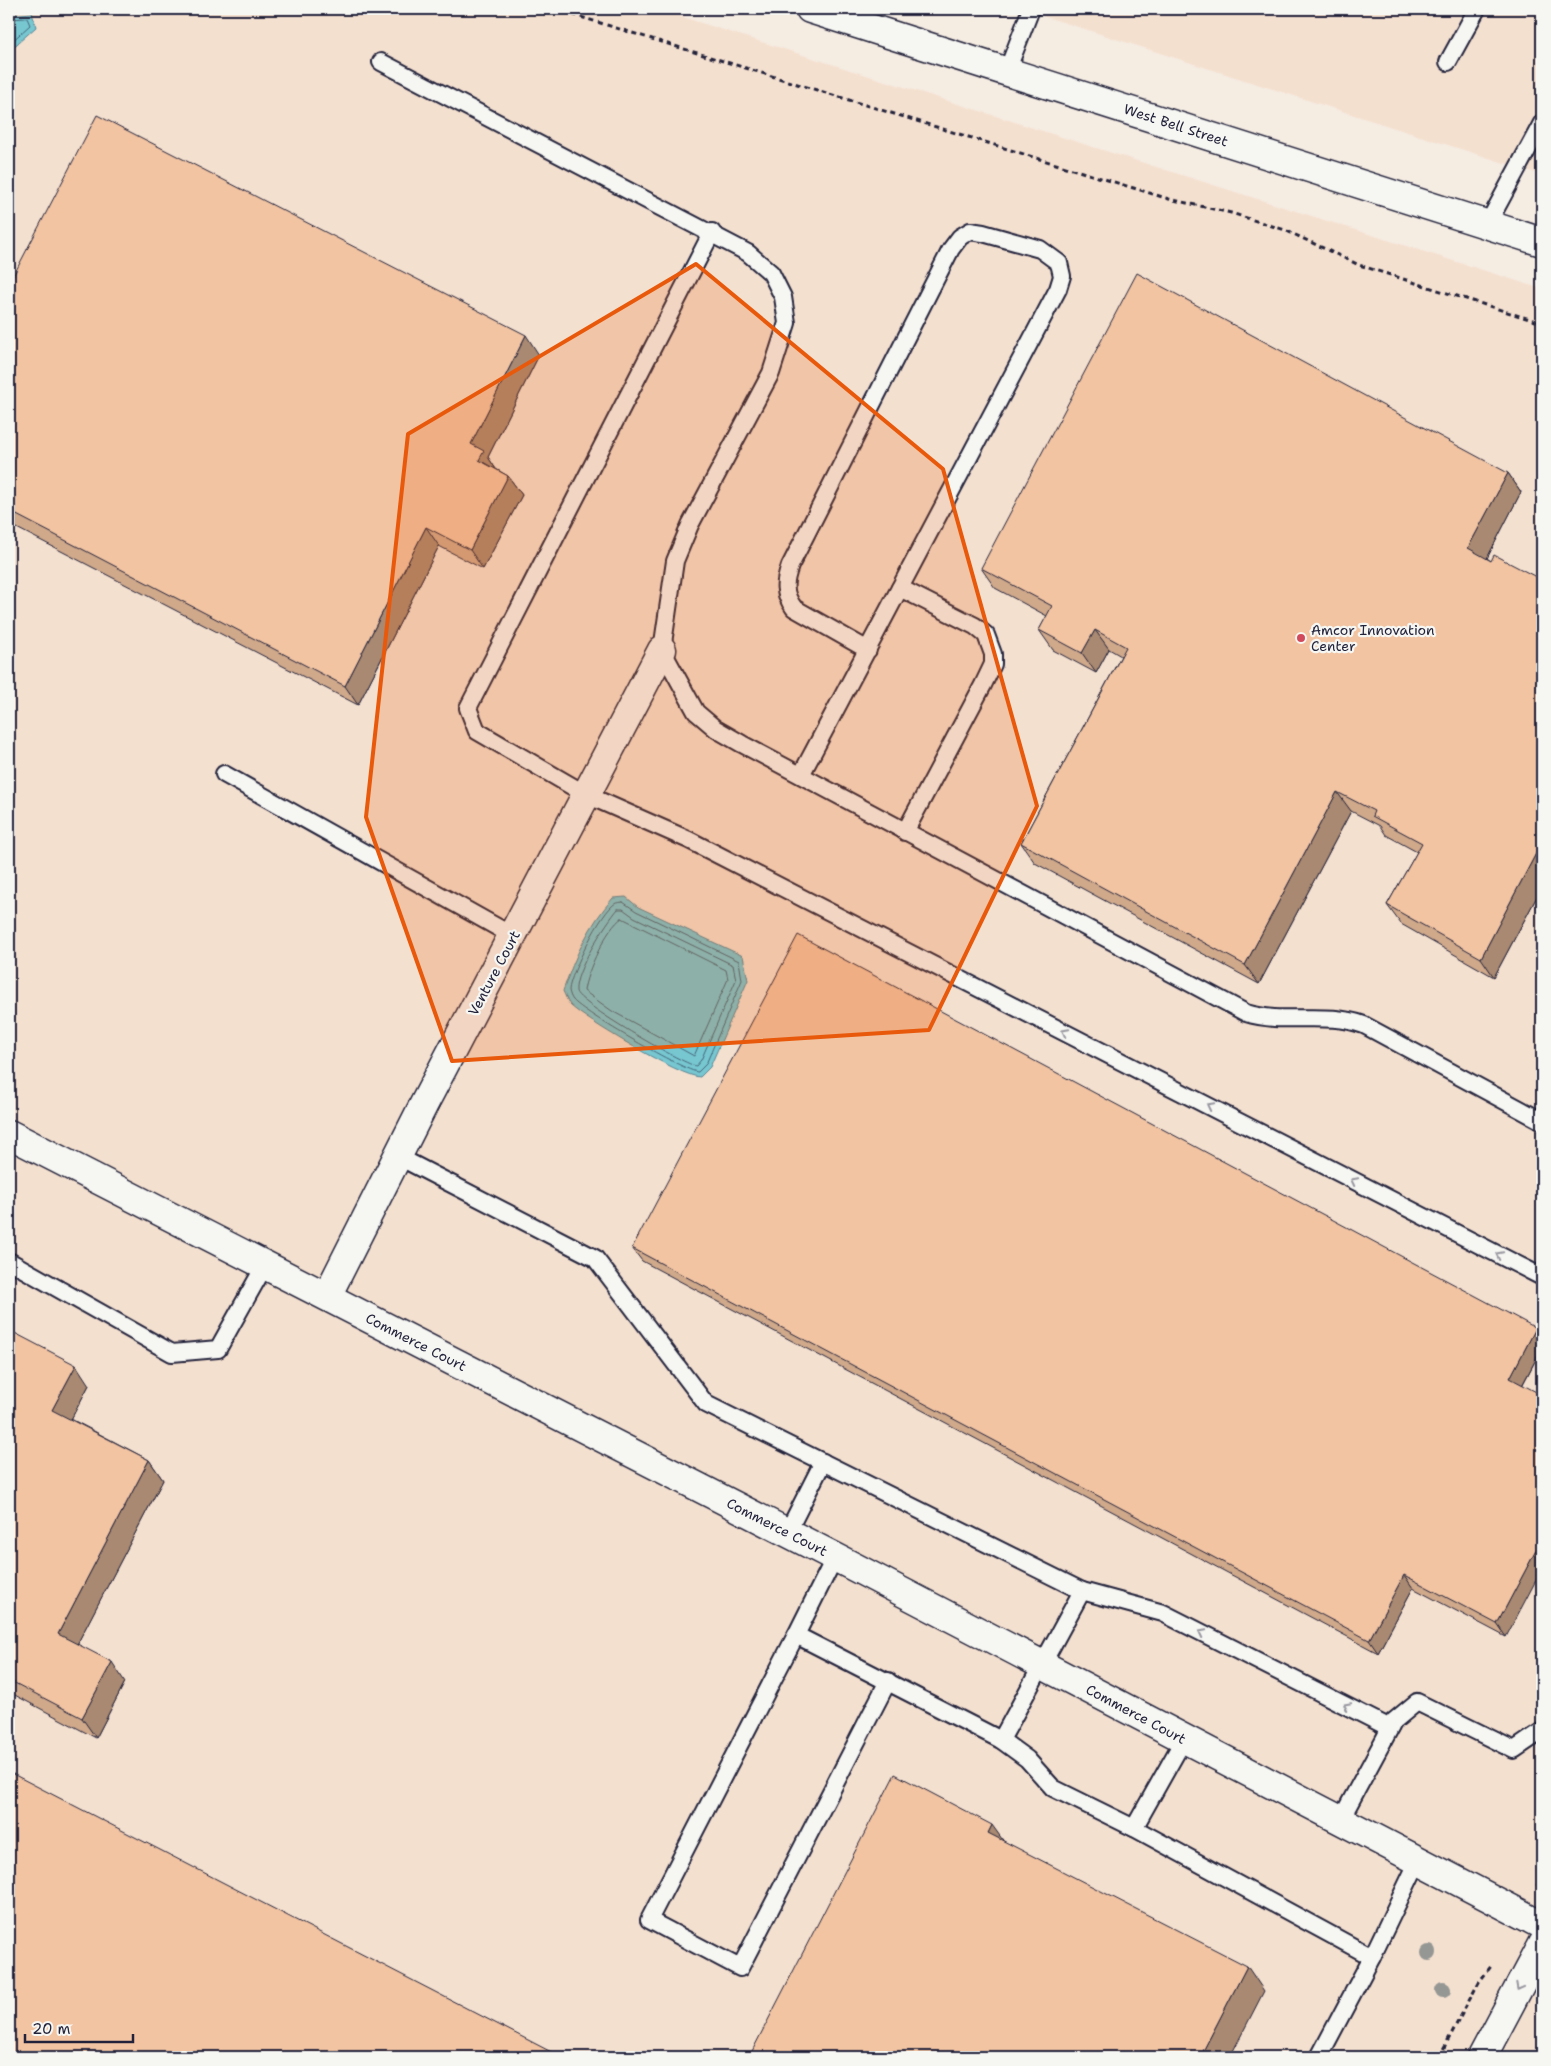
<svg xmlns="http://www.w3.org/2000/svg" width="1551" height="2066" font-family="'Shantell Sans',sans-serif">
  <rect width="100%" height="100%" fill="#f5ece2"/>
  <filter id="ink" filterUnits="userSpaceOnUse"><feTurbulence type="fractalNoise" baseFrequency=".02" numOctaves="2"/><feDisplacementMap in="SourceGraphic" scale="10" xChannelSelector="R" yChannelSelector="G"/><feConvolveMatrix kernelMatrix="1 2 1 2 8 2 1 2 1" color-interpolation-filters="sRGB"/></filter>
  <g filter="url(#ink)">
    <g fill="#f4e0cf">
      <path d="M9 9H657L1542 289V2057H9Z"/>
      <path d="M1019 9H1542V175L1066 23Z"/>
    </g>
    <g fill="#77c7d1" stroke="#558595">
      <path d="M32 13 36 27 9 51V15Z"/>
      <path d="M626 897 638 907 743 956 748 980 710 1067 700 1077C681 1077 585 1020 570 1005 567 1001 565 995 563 991 575 956 589 925 613 898Z"/>
    </g>
    <g fill="none" stroke-linecap="round" stroke-linejoin="round">
      <g stroke="#446477" stroke-width="1">
        <path d="M9 19 27 18 30 25 9 44"/>
        <path d="M623 902 636 911 739 961 742 980 706 1064 698 1072C686 1072 582 1012 573 1000 571 998 569 992 569 990 570 974 602 910 616 903 616 903 623 902 623 902Z"/>
        <path d="M618 909H623L634 917 733 965 736 980 701 1060 696 1066C681 1063 576 1002 576 991 574 972 606 923 618 909Z"/>
        <path d="M622 918 726 970 728 979 694 1056 612 1011 584 991C586 973 607 927 622 918Z"/>
      </g>
      <g stroke="#22223b" stroke-width="20">
        <g id="lane">
          <path d="M381 62 748 253 771 273 783 297 787 323 771 373 690 525 675 561 662 650 696 712 716 729 742 744 1246 1013C1285 1025 1325 1011 1364 1025L1542 1121"/>
          <path d="M1448 62 1477 9"/>
          <path d="M1007 71 1031 9"/>
          <path d="M1487 225 1542 123"/>
          <path d="M712 232 468 708 477 731 587 795 689 840 1542 1277"/>
          <path d="M900 588 975 626 986 635 993 654V664L983 685 905 832"/>
          <path d="M224 774 513 936"/>
          <path d="M801 775 1058 289 1062 276 1059 263 1040 249 983 233 970 231 960 237 951 249 790 566C784 583 783 593 794 608L868 650"/>
          <path d="M397 1156 595 1258 706 1404 1082 1591 1001 1740"/>
          <path d="M9 1261 172 1353 218 1349 265 1265"/>
          <path d="M787 1533 823 1462"/>
          <path d="M835 1557 796 1635 1001 1740 1027 1759 1053 1788 1134 1828 1372 1957 1419 1859"/>
          <path d="M1082 1591 1163 1613 1390 1728"/>
          <path d="M796 1635 649 1920 740 1968 888 1681"/>
          <path d="M1341 1819 1394 1721 1417 1702 1514 1750 1542 1731"/>
          <path d="M1134 1828 1184 1739"/>
          <path d="M1319 2057 1372 1957"/>
        </g>
      </g>
      <g stroke="#22223b" stroke-width="31">
        <g id="street">
          <path d="M9 1134 835 1557 1542 1925"/>
          <path d="M327 1296 424 1104 662 650"/>
          <path d="M1482 2057 1542 1944"/>
        </g>
      </g>
      <g stroke="#22223b" stroke-width="31">
        <path id="secondary" d="M810 9 1542 242"/>
      </g>
      <g stroke="#22223b" stroke-width="3" stroke-dasharray="5 4" stroke-linecap="butt">
        <path d="M555 9 1169 199 1231 213 1285 230 1359 265 1542 323"/>
        <path d="M1537 1886 1542 1876"/>
        <path d="M1439 2057 1479 1982 1492 1965"/>
      </g>
      <use href="#lane" stroke="#f6f6f2" stroke-width="16"/>
      <use href="#street" stroke="#f6f6f2" stroke-width="28"/>
      <use href="#secondary" stroke="#f6f6f2" stroke-width="28"/>
    </g>
    <g fill="#959794">
      <circle cx="1429" cy="1953" r="8"/>
      <circle cx="1443" cy="1990" r="8"/>
    </g>
    <g fill="#d0a98b" stroke="#22223b">
      <path d="M9 284 539 355 488 457 496 469 508 476 522 495 483 569 439 546 358 705 9 524Z"/>
      <path d="M1508 473 1521 492 1487 558 1491 561 1542 580V887L1494 977 1401 924 1387 905 1417 852 1386 835 1380 826 1351 811 1259 984 1035 863 1021 843 1121 656 1109 649 1096 673 1053 650 1039 630 1047 616 995 588 981 568Z"/>
      <path d="M632 1248 1536 1328 1542 1337V1348L1523 1384 1506 1637 1413 1588 1378 1653 642 1261Z"/>
      <path d="M9 1330 89 1385 71 1419 149 1460 163 1480 77 1644 125 1682 96 1738 9 1692Z"/>
    </g>
    <g fill="#a98971" stroke="#22223b">
      <path d="M526 335 539 355 488 457 497 471 479 460 471 444Z"/>
      <path d="M1508 473 1521 492 1482 568 1468 548Z"/>
      <path d="M508 476 522 495 483 569 470 550Z"/>
      <path d="M426 527 439 546 358 705 345 686Z"/>
      <path d="M1095 630 1109 649 1096 673 1082 653Z"/>
      <path d="M1337 792 1351 811 1259 984 1245 965Z"/>
      <path d="M1542 842V887L1494 977 1481 958Z"/>
      <path d="M1536 1328 1542 1337V1348L1519 1391 1510 1378Z"/>
      <path d="M76 1365 89 1385 66 1429 52 1410Z"/>
      <path d="M149 1460 163 1480 72 1654 58 1634Z"/>
      <path d="M1542 1539V1569L1506 1637 1497 1624Z"/>
      <path d="M1404 1575 1413 1588 1378 1653 1369 1640Z"/>
      <path d="M112 1662 125 1682 96 1738 82 1718Z"/>
      <path d="M992 1825 1010 1850 988 1833Z"/>
      <path d="M1247 1966 1264 1991 1230 2057H1200Z"/>
    </g>
    <g fill="#f2c4a2" stroke="#22223b">
      <path d="M97 115 526 335 471 444 484 451 479 460 508 476 470 550 426 527 345 686 9 511V284Z"/>
      <path d="M1137 273 1508 473 1468 548 1491 561 1494 555 1542 580V842L1481 958 1387 905 1422 843 1372 816 1374 811 1337 792 1245 965 1021 843 1126 647 1095 630 1082 653 1039 630 1052 606 981 568Z"/>
      <path d="M798 935 1536 1328 1510 1378 1542 1395V1539L1497 1624 1404 1575 1369 1640 632 1248Z"/>
      <path d="M9 1330 76 1365 52 1410 149 1460 58 1634 112 1662 82 1718 9 1680Z"/>
      <path d="M9 1772 561 2057H9Z"/>
      <path d="M895 1774 992 1825 988 1833 1247 1966 1200 2057H749Z"/>
    </g>
    <defs><path id="oneway-chevron" d="M-2-3.5L2.5 0L-2 3.5" fill="none" stroke-width="1.6" stroke-linecap="round" stroke-linejoin="round" transform="scale(1.25)"/></defs>
    <g stroke="#9797a0">
      <use href="#oneway-chevron" transform="translate(1065 1032) rotate(-153)"/>
      <use href="#oneway-chevron" transform="translate(1210 1106) rotate(-153)"/>
      <use href="#oneway-chevron" transform="translate(1354 1181) rotate(-153)"/>
      <use href="#oneway-chevron" transform="translate(1499 1255) rotate(-153)"/>
      <use href="#oneway-chevron" transform="translate(1202 1633) rotate(-153)"/>
      <use href="#oneway-chevron" transform="translate(1347 1706) rotate(-153)"/>
      <use href="#oneway-chevron" transform="translate(1519 1987) rotate(118)"/>
    </g>
  </g>
  <path fill="#e8590c" fill-opacity="0.2" stroke="#e8590c" stroke-width="4" stroke-linejoin="round" d="M696 264 943 469 1037 806 929 1030 452 1061 366 817 408 434Z"/>
  <circle fill="#d1495b" stroke="#f6f6f2" stroke-width="2" cx="1301" cy="638" r="5"/>
  <g text-anchor="middle" stroke-width="4.5" stroke-linejoin="round" paint-order="stroke">
    <g font-size="14" fill="#22223b" stroke="#f6f6f2">
      <text transform="translate(1176 125) rotate(18)" y="5">West Bell Street</text>
      <text transform="translate(494 973) rotate(-62)" y="5">Venture Court</text>
      <text transform="translate(416 1342) rotate(27)" y="5">Commerce Court</text>
      <text transform="translate(777 1527) rotate(27)" y="5">Commerce Court</text>
      <text transform="translate(1136 1714) rotate(28)" y="5">Commerce Court</text>
    </g>
    <g font-size="14" fill="#22223b" stroke="#f6f6f2" text-anchor="start">
      <text x="1311" y="635">Amcor Innovation<tspan x="1311" dy="16">Center</tspan></text>
    </g>
  </g>
  <rect width="1551" height="2066" fill="none" stroke="#f6f6f2" stroke-width="30"/>
  <rect x="15" y="15" width="1521" height="2036" fill="none" stroke="#22223b" stroke-width="2" filter="url(#ink)"/>
  <path d="M25 2034v8h108v-8" fill="none" stroke="#22223b" stroke-width="2.5"/>
  <text x="32" y="2034" font-size="15" fill="#22223b" stroke="#f6f6f2" stroke-width="4" paint-order="stroke">20 m</text>
</svg>
